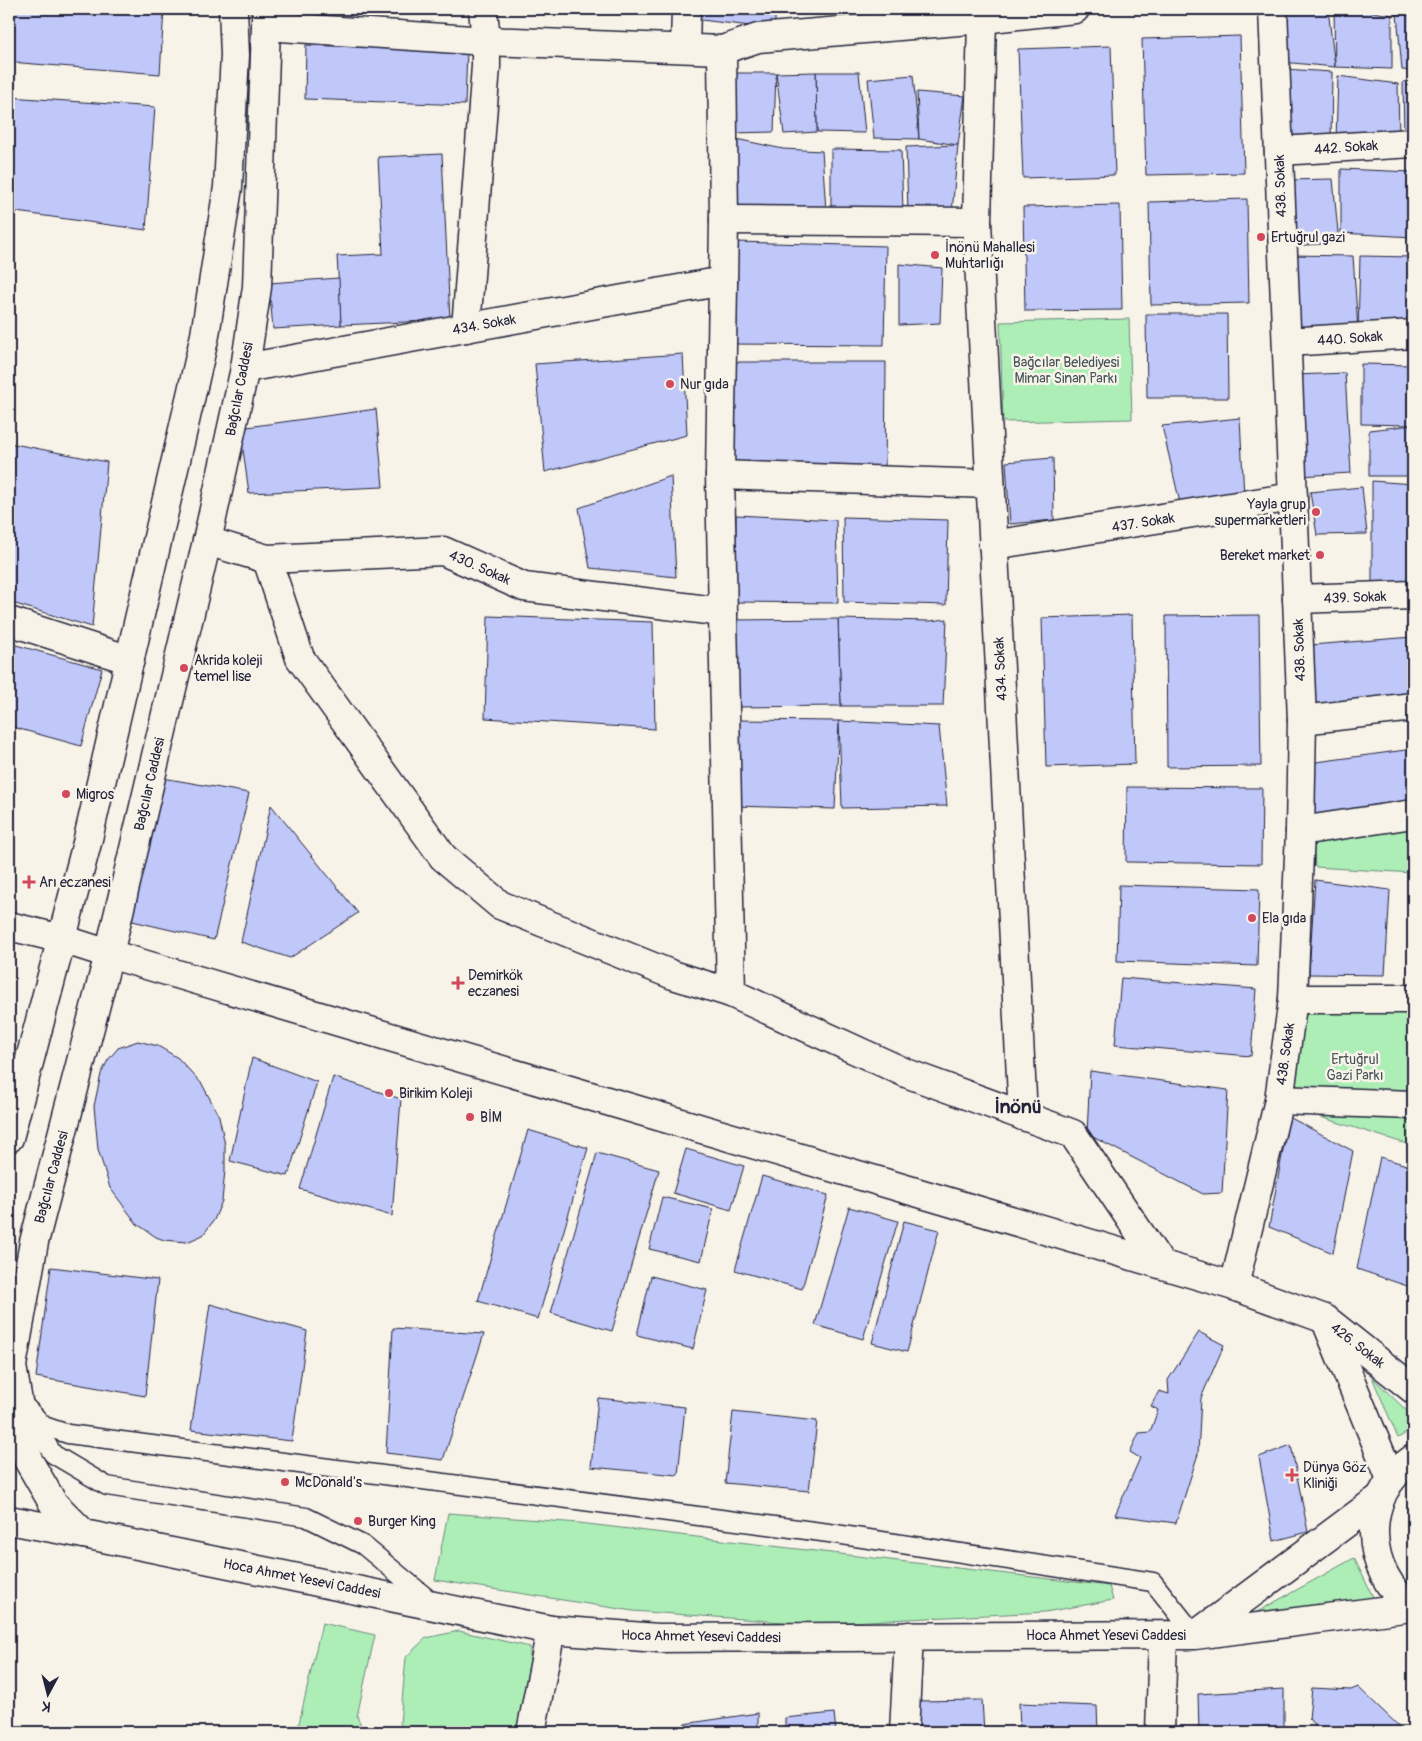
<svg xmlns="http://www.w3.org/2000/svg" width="1422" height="1741" font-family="Pangolin,sans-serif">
  <rect width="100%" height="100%" fill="#f7f3e8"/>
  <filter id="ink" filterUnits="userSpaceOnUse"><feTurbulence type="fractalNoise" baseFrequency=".02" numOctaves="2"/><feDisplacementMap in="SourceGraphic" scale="10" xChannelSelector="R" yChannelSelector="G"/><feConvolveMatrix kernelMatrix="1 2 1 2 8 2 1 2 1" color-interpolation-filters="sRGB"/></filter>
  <g filter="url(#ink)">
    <g fill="#adeeb7" stroke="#688879">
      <path d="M1129 319 1132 419 1003 422 1000 322Z"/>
      <path d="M1413 825V873L1315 867 1313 837Z"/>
      <path d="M1301 986 1413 987V1146L1295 1109Z"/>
      <path d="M1372 1377 1413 1417V1429L1398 1438Z"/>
      <path d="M448 1513 579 1523 1109 1586 1113 1600 1045 1612 811 1624 633 1611 435 1580Z"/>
      <path d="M1354 1558 1377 1605 1239 1622Z"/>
      <path d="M322 1623 375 1635 357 1716 364 1732H297Z"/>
      <path d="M459 1631 530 1647V1676L518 1732H406L400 1723 406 1657 426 1638Z"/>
    </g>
    <g fill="#c0c8fa" stroke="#22223b">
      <path d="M9 9H164L160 74 9 62Z"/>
      <path d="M278 9H465L278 12Z"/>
      <path d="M693 9H775V29L693 19Z"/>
      <path d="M1281 9H1328L1335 67 1282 62Z"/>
      <path d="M1334 9H1353L1392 15V69L1335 67Z"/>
      <path d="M1397 14 1413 15V71L1402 70Z"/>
      <path d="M1240 36 1244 173 1146 175 1142 39Z"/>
      <path d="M306 45 467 51 465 105 305 99Z"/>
      <path d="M1111 46 1115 175 1023 178 1018 49Z"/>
      <path d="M1283 69 1332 72 1331 141 1285 139Z"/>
      <path d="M816 72H859L865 133 817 132Z"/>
      <path d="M816 72 817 132 784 134 776 73Z"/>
      <path d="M732 73H776L774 132 733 133Z"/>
      <path d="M913 75 919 139 874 138 868 79Z"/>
      <path d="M1338 76 1398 84 1399 138 1336 140Z"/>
      <path d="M1413 81V136L1404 137 1403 82Z"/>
      <path d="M917 92 965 96 958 145 919 139Z"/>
      <path d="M9 97 155 107 146 230 9 211Z"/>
      <path d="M736 139 783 149 822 151 826 211 732 213Z"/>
      <path d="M958 145 952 213H908L906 147Z"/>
      <path d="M831 149 901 150 903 211 831 212Z"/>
      <path d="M442 154 450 320 341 325 337 256 383 254 378 157Z"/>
      <path d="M1341 169 1413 172V237L1341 233Z"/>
      <path d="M1333 179 1339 243 1289 246 1285 180Z"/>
      <path d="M1247 199 1249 303 1151 305 1149 202Z"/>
      <path d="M1120 205 1122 310 1025 311 1023 207Z"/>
      <path d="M734 242 886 246 884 345 729 344Z"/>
      <path d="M1290 255 1353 256 1358 330 1291 329Z"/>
      <path d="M1360 256 1413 257V326L1358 330Z"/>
      <path d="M899 264 942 268 940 323 899 325Z"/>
      <path d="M339 278 341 325 273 329 269 283Z"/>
      <path d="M1146 314H1227L1228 398H1147Z"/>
      <path d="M683 354 687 435 545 472 535 364Z"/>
      <path d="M733 362H886L885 481 730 468Z"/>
      <path d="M1361 364 1413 365V425L1361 424Z"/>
      <path d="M1345 373 1351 473 1299 476 1296 375Z"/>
      <path d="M376 409 383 487 249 493 240 428Z"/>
      <path d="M1240 418 1244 497 1183 516 1162 426Z"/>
      <path d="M1413 425V476H1369V430Z"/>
      <path d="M9 443 107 462 92 627 9 602Z"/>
      <path d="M1053 458 1054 520 1010 524 1006 462Z"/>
      <path d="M671 476 676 577 590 568 579 508Z"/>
      <path d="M1372 481 1413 484V586L1372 588Z"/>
      <path d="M1362 487 1367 534 1317 535 1310 492Z"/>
      <path d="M736 515 836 520 838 603 735 602Z"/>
      <path d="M843 517 948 520 946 605 844 602Z"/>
      <path d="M1132 615 1135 764 1046 767 1042 618Z"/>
      <path d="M1259 615 1261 766 1167 767 1166 616Z"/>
      <path d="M488 616 653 622 655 729 485 718Z"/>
      <path d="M838 619 930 621 947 619 943 706H841Z"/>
      <path d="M838 619 841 706 735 707 733 620Z"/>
      <path d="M1413 637V701L1312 712 1311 645Z"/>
      <path d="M9 643 102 669 81 746 9 726Z"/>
      <path d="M737 720 839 721 835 809 734 806Z"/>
      <path d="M839 721 939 726 947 806 842 808Z"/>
      <path d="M1413 749V813L1300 824 1309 763Z"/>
      <path d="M163 778 249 793 214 940 128 920Z"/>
      <path d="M1127 787 1262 788 1261 864 1126 862Z"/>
      <path d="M271 805 358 913 290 958 241 942Z"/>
      <path d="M1315 880 1390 890 1385 975 1309 974Z"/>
      <path d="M1119 885 1259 889 1257 966 1117 961Z"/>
      <path d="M1121 978 1256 989 1251 1056 1115 1045Z"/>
      <path d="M138 1041 158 1046 178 1058 202 1084 219 1116 225 1145V1170L222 1201 214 1220 203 1235 187 1242 164 1240 156 1237 137 1224 110 1188 98 1149 94 1106 101 1074 108 1060 118 1048Z"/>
      <path d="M252 1058 317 1082 288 1176 230 1161Z"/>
      <path d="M1090 1071 1228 1090 1222 1193 1203 1194 1087 1134Z"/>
      <path d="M333 1077 401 1099 392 1216 300 1189Z"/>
      <path d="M1289 1117 1353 1151 1333 1253 1269 1227Z"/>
      <path d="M528 1130 588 1148 538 1319 478 1301Z"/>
      <path d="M686 1149 744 1166 731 1210 673 1193Z"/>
      <path d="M597 1153 659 1170 612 1331 551 1313Z"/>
      <path d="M1380 1157 1413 1167V1288L1357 1269Z"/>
      <path d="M762 1176 828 1195 802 1289 735 1270Z"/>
      <path d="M662 1197 713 1209 701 1261 649 1249Z"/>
      <path d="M849 1207 898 1221 863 1339 815 1325Z"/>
      <path d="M904 1221 939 1230 907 1352 872 1343Z"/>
      <path d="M51 1267 158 1280 145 1396 36 1377Z"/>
      <path d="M651 1276 707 1290 693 1349 637 1335Z"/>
      <path d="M210 1304 307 1331 292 1441 191 1430Z"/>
      <path d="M393 1328 484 1334 443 1460 386 1453Z"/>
      <path d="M1199 1332 1224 1345 1201 1398 1198 1454 1176 1523 1115 1515 1140 1458 1130 1452 1139 1433 1150 1432 1158 1410 1151 1406 1159 1391 1169 1394 1168 1380Z"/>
      <path d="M598 1398 685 1407 678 1475 591 1467Z"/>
      <path d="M733 1412 817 1421 809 1491 725 1483Z"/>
      <path d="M1291 1445 1308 1532 1274 1541 1259 1457Z"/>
      <path d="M1358 1687 1405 1732H1315V1724L1309 1719 1312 1688 1351 1690Z"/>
      <path d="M1284 1689V1732H1199L1198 1694Z"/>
      <path d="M982 1700 984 1732H915L916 1701Z"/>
      <path d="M1019 1703 1097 1706 1098 1732H1020Z"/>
      <path d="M758 1713V1732H683L684 1724Z"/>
      <path d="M834 1713 836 1732H785V1718Z"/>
    </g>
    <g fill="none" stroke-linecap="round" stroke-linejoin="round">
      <g stroke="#22223b" stroke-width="21">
        <g id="service">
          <path d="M19 1400 44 1426 68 1434 829 1533 1153 1582 1195 1635"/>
          <path d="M31 1420 53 1454 107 1486 306 1517 363 1545 433 1603"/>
        </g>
      </g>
      <g stroke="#22223b" stroke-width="31">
        <g id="minor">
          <path d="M266 26 486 41 722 50"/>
          <path d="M685 48 686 9"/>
          <path d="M1279 151 1413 143"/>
          <path d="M724 220 977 222 982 19 984 9"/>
          <path d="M977 222 1023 1116"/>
          <path d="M466 328 486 66V41L483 9"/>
          <path d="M1287 342 1413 334"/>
          <path d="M245 368 723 281"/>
          <path d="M720 475 990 484"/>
          <path d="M207 541 267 559 443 551 524 587 723 612"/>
          <path d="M993 545 1293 497"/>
          <path d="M267 559 300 658 443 857 500 905 673 975 731 993 906 1073 1073 1134 1160 1263"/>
          <path d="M1297 599 1413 595"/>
          <path d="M9 621 130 660"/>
          <path d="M1302 720 1413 707"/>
          <path d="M1300 831 1413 814"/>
          <path d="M9 926 62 939"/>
          <path d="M109 954 1234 1286 1325 1319 1413 1389"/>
          <path d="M731 993 720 475 724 220 722 50 758 38 982 19 1075 9"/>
          <path d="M1293 999H1413"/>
          <path d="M1279 1100 1413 1105"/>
          <path d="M1234 1286 1279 1100 1293 999 1300 831 1302 720 1273 9"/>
          <path d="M1326 1321 1391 1479"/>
          <path d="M904 1732 909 1636"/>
          <path d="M1160 1732 1163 1636"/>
        </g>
      </g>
      <g stroke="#22223b" stroke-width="31">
        <g id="secondary">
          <path d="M62 939 109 954"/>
          <path d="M9 1138 87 843 205 335 228 187 235 55 233 9"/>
          <path d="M1413 1459C1359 1495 1363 1572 1413 1608"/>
          <path d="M9 1520 84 1534 551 1630 658 1638 1195 1635 1412 1607"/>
          <path d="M84 1534 53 1503 28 1460 12 1366 34 1242 109 954 207 541 245 368 257 287 266 26V9"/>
          <path d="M1197 1634 1381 1497"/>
          <path d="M531 1732 551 1630"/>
        </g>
      </g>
      <use href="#service" stroke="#f7f3e8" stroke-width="18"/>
      <use href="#minor" stroke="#f7f3e8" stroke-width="28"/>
      <use href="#secondary" stroke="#f7f3e8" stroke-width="28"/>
    </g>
  </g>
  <g fill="#d1495b" stroke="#f7f3e8" stroke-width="2">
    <circle cx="1261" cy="237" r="5"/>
    <circle cx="935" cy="255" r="5"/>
    <circle cx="670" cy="384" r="5"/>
    <circle cx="1316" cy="512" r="5"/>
    <circle cx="1320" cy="555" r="5"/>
    <circle cx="184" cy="668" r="5"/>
    <circle cx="66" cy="794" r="5"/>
    <path d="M26.5 874.5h5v5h5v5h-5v5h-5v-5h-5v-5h5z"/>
    <circle cx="1252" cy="918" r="5"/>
    <path d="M455.5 975.5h5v5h5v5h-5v5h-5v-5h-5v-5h5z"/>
    <circle cx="389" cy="1093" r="5"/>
    <circle cx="470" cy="1117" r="5"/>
    <path d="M1289.5 1467.5h5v5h5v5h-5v5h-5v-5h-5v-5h5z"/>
    <circle cx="285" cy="1482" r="5"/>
    <circle cx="358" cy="1521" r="5"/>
  </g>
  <g text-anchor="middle" stroke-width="5" stroke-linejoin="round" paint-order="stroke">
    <g font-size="14" fill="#22223b" stroke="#f7f3e8">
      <text transform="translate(1346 147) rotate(-4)" y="5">442. Sokak</text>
      <text transform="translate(1280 186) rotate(-92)" y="5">438. Sokak</text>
      <text transform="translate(484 324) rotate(-10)" y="5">434. Sokak</text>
      <text transform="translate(1350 338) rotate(-4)" y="5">440. Sokak</text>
      <text transform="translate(239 389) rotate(-79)" y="5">Bağcılar Caddesi</text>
      <text transform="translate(1143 522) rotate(-9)" y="5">437. Sokak</text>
      <text transform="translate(480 567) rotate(24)" y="5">430. Sokak</text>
      <text transform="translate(1355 597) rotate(-2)" y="5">439. Sokak</text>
      <text transform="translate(1299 650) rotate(-92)" y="5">438. Sokak</text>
      <text transform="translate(1000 669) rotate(-93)" y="5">434. Sokak</text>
      <text transform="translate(149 784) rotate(-77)" y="5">Bağcılar Caddesi</text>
      <text transform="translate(1285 1054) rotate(-82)" y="5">438. Sokak</text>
      <text transform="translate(51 1177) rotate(-75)" y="5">Bağcılar Caddesi</text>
      <text transform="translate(1358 1345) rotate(38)" y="5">426. Sokak</text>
      <text transform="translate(302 1578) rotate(11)" y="5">Hoca Ahmet Yesevi Caddesi</text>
      <text x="1106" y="1640">Hoca Ahmet Yesevi Caddesi</text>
      <text transform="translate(701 1636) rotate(1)" y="5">Hoca Ahmet Yesevi Caddesi</text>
    </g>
    <g font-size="14" fill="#22223b" stroke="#f7f3e8" text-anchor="start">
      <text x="1271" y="242">Ertuğrul gazi</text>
      <text x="945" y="252">İnönü Mahallesi<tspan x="945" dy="16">Muhtarlığı</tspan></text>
      <text x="680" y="389">Nur gıda</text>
      <text x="1306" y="509" text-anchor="end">Yayla grup<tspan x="1306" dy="16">supermarketleri</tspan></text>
      <text x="1310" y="560" text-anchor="end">Bereket market</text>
      <text x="194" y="665">Akrida koleji<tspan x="194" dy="16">temel lise</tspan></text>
      <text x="76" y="799">Migros</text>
      <text x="39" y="887">Arı eczanesi</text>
      <text x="1262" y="923">Ela gıda</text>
      <text x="468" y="980">Demirkök<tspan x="468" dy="16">eczanesi</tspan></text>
      <text x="399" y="1098">Birikim Koleji</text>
      <text x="480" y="1122">BİM</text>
      <text x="1303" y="1472">Dünya Göz<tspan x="1303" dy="16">Kliniği</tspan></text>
      <text x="295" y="1487">McDonald's</text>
      <text x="368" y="1526">Burger King</text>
    </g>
    <g font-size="14" fill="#45555a" stroke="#f7f3e8">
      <text x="1066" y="367">Bağcılar Belediyesi<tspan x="1066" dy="16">Mimar Sinan Parkı</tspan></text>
      <text x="1355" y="1064">Ertuğrul<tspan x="1355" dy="16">Gazi Parkı</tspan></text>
    </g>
    <g font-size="19" font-weight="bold" fill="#22223b" stroke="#f7f3e8">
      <text x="1018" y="1113">İnönü</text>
    </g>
  </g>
  <rect width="1422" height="1741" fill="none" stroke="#f7f3e8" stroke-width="30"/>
  <rect x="15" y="15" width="1392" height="1711" fill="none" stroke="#22223b" stroke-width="2" filter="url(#ink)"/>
  <g transform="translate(48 1694) rotate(187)" stroke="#f7f3e8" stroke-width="4" paint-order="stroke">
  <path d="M0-4L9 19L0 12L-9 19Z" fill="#22223b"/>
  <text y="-8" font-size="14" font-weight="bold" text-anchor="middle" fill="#22223b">K</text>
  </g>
</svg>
